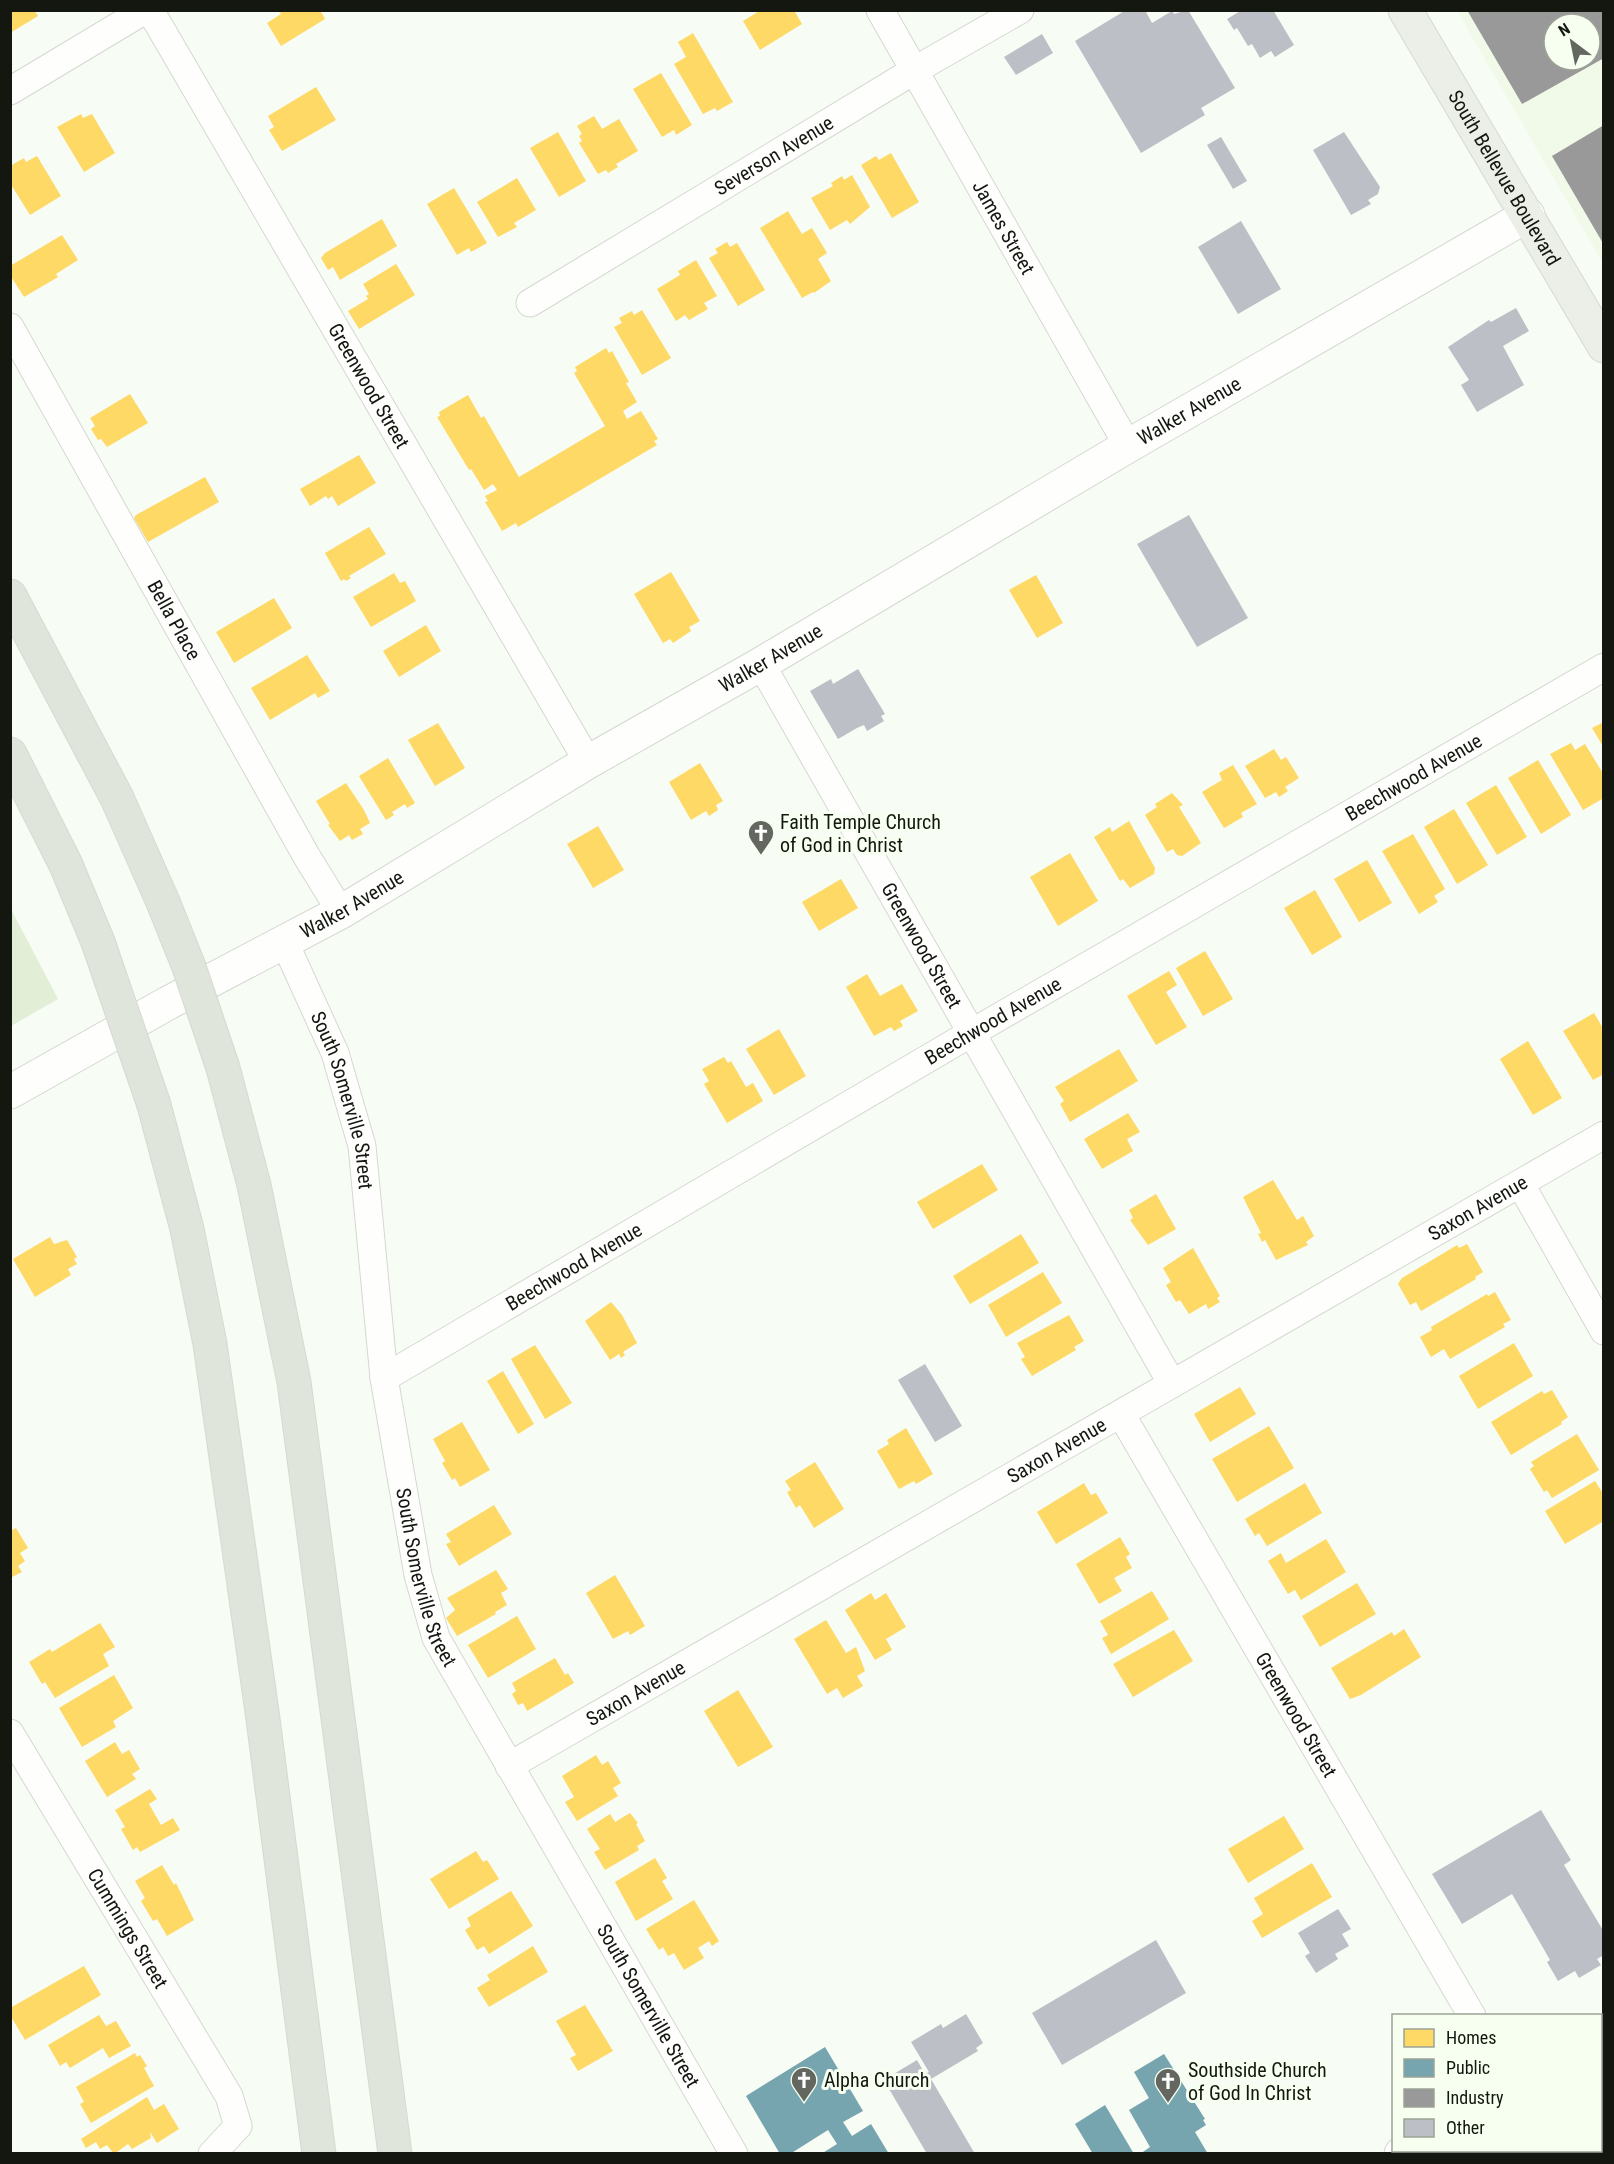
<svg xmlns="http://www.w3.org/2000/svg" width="1614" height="2164" font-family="'Roboto Condensed',sans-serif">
  <rect width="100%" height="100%" fill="#f7fcf4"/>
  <path fill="#f1fae8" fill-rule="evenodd" d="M1457 11H1603V263ZM1554 24H1590V60H1554Z"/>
  <path fill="#e2efd6" d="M11 909 58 999 11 1026H10Z"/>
  <g fill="#ffd966">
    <path d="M10 10H34L38 16 10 33Z"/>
    <path d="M278 10H320L325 19 281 46 267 23 281 14Z"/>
    <path d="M761 10H794L802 24 760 50 743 21Z"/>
    <path d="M693 33 733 102 717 111 715 108 703 114 674 64 686 57 678 42Z"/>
    <path d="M661 73 692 125 676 135 674 130 662 137 633 89Z"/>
    <path d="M316 87 336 120 282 151 269 130 274 127 268 116Z"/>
    <path d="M81 114 83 118 92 114 115 153 84 172 57 127Z"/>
    <path d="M594 116 602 129 619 119 638 151 616 164 618 167 608 173 606 170 598 174 579 143 582 141 579 136 582 134 577 126Z"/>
    <path d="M558 132 586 181 559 197 530 148Z"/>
    <path d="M891 153 919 202 892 218 861 165 876 156 879 160Z"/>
    <path d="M37 156 61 196 30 215 10 183V166L24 158 26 162Z"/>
    <path d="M852 175 870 207 850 224 847 220 830 230 811 198 833 186 831 183 842 176 844 180Z"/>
    <path d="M517 178 536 210 514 223 517 227 498 237 477 202Z"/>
    <path d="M454 188 487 243 471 252 469 248 457 255 427 204Z"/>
    <path d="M788 211 802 234 812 228 827 253 818 259 831 281 814 293 813 292 802 298 760 228Z"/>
    <path d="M382 219 397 246 340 280 333 267 328 270 321 258 325 253Z"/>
    <path d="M62 235 78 260 56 274 58 277 24 297 10 275V266Z"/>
    <path d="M727 242 730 247 737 243 765 290 738 306 709 258 718 253 715 249Z"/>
    <path d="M696 260 717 296 704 303 708 309 689 320 685 315 676 321 657 289 680 275 678 271Z"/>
    <path d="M396 264 415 295 359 329 348 311 368 299 366 296 369 294 363 284Z"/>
    <path d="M642 310 671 358 642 375 614 327 622 323 619 318 632 311 634 315Z"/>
    <path d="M606 348 609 353 612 351 629 382 626 383 637 402 623 411 627 419 641 411 658 439 654 441 657 445 518 527 516 523 502 531 485 502 488 501 485 496 497 490 493 484 484 490 471 469 469 470 437 417 440 416 439 412 468 395 481 418 484 416 519 477 605 426 574 373 577 371 575 367Z"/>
    <path d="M130 394 148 423 107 447 101 439 98 440 91 429 95 426 90 418Z"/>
    <path d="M359 455 376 483 338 506 332 496 328 499 326 496 310 506 300 489Z"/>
    <path d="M205 477 219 502 148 542 134 518 136 515Z"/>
    <path d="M369 527 386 554 349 576 351 578 346 581 344 579 341 581 325 553Z"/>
    <path d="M671 572 700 621 689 627 691 631 673 643 670 639 663 643 634 594Z"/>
    <path d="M394 573 400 583 405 581 416 601 371 627 353 597Z"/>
    <path d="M1036 575 1063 623 1037 638 1009 590Z"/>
    <path d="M274 598 292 628 234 663 216 632Z"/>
    <path d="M426 625 441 651 399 677 383 651Z"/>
    <path d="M307 655 330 691 318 698 315 693 270 720 251 688Z"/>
    <path d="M1604 722V748L1592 728Z"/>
    <path d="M438 723 465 768 435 786 408 740Z"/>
    <path d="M1571 743 1575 750 1585 744 1604 775V798L1583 810 1550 754Z"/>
    <path d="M1274 749 1281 760 1286 757 1299 778 1285 787 1288 791 1279 797 1276 792 1265 798 1245 766Z"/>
    <path d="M388 758 415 803 407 808 405 804 392 812 394 815 386 820 359 776Z"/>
    <path d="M1538 760 1571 815 1541 834 1508 778Z"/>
    <path d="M700 763 723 801 716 805 718 810 709 816 706 811 691 820 669 782Z"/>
    <path d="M1233 765 1257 804 1241 813 1243 817 1224 828 1202 792 1222 780 1219 773Z"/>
    <path d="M346 783 364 810 370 823 360 829 363 834 352 840 349 835 340 841 328 825 330 824 316 801Z"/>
    <path d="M1496 785 1527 837 1497 855 1466 803Z"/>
    <path d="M1172 793 1183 805 1179 807 1201 843 1182 856 1177 855 1173 849 1167 852 1145 815 1157 807 1155 804Z"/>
    <path d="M1454 809 1488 865 1457 884 1424 827Z"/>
    <path d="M1129 821 1155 868 1154 874 1130 888 1123 879 1120 881 1094 837 1110 827 1112 832Z"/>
    <path d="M598 826 624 870 593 888 567 844Z"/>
    <path d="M1413 834 1445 889 1434 896 1438 902 1419 914 1382 851Z"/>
    <path d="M1070 853 1098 901 1058 926 1030 877Z"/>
    <path d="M1367 860 1392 903 1359 922 1334 879Z"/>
    <path d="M841 879 858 908 819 931 802 902Z"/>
    <path d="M1315 890 1342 937 1312 955 1284 908Z"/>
    <path d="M1205 951 1233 999 1203 1016 1176 968Z"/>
    <path d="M1169 971 1177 985 1166 992 1187 1027 1156 1045 1127 996Z"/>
    <path d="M867 974 880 996 902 984 918 1011 900 1021 903 1026 894 1031 891 1027 874 1036 846 987Z"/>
    <path d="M1594 1013 1604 1030V1074L1593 1080 1563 1031Z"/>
    <path d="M779 1029 806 1076 774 1095 746 1049Z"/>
    <path d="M1528 1041 1562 1098 1533 1115 1500 1059Z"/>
    <path d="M1119 1049 1138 1081 1070 1122 1060 1104 1064 1101 1055 1087Z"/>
    <path d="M724 1057 728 1063 731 1061 746 1087 753 1083 763 1101 727 1123 704 1084 709 1081 702 1069Z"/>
    <path d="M1128 1113 1140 1132 1127 1139 1133 1151 1102 1169 1084 1139Z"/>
    <path d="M982 1164 998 1190 933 1229 917 1202Z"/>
    <path d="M1273 1180 1297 1220 1303 1216 1314 1236 1306 1242 1308 1245 1276 1260 1265 1240 1262 1242 1258 1234 1261 1233 1243 1197Z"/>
    <path d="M1156 1194 1176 1229 1148 1245 1130 1220 1133 1218 1129 1210Z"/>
    <path d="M1021 1234 1039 1263 970 1304 953 1276Z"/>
    <path d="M50 1237 54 1244 67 1240 77 1257 74 1259 77 1264 68 1269 71 1275 35 1297 13 1259Z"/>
    <path d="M1467 1244 1483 1272 1475 1277 1476 1279 1421 1311 1416 1302 1410 1305 1398 1284 1402 1278 1457 1245 1459 1248Z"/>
    <path d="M1193 1248 1220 1296 1217 1298 1220 1302 1208 1309 1206 1304 1189 1314 1180 1300 1176 1302 1166 1285 1171 1282 1163 1268Z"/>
    <path d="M1043 1272 1062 1303 1006 1337 988 1305Z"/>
    <path d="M1495 1292 1511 1320 1503 1324 1505 1327 1450 1359 1444 1349 1431 1357 1420 1337 1432 1330 1431 1327 1487 1294 1488 1296Z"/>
    <path d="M611 1302 622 1315 637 1343 623 1352 625 1355 621 1358 619 1354 610 1360 585 1321Z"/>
    <path d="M1069 1315 1084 1341 1074 1347 1076 1350 1032 1376 1021 1359 1025 1357 1017 1343Z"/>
    <path d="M1514 1343 1533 1376 1478 1409 1459 1376Z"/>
    <path d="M535 1345 572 1403 545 1419 511 1359Z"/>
    <path d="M503 1371 534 1424 518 1434 487 1381Z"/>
    <path d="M1240 1387 1256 1414 1210 1442 1194 1414Z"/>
    <path d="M1552 1390 1568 1417 1561 1422 1562 1424 1511 1455 1491 1422 1542 1391 1544 1394Z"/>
    <path d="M462 1422 490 1470 460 1487 455 1478 452 1480 442 1463 445 1461 433 1439Z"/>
    <path d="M1269 1426 1294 1468 1237 1502 1212 1459Z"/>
    <path d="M906 1428 933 1474 916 1484 914 1481 899 1489 877 1451 889 1444 887 1440Z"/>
    <path d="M1577 1434 1599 1470 1552 1498 1547 1490 1544 1492 1530 1469 1534 1466 1531 1462Z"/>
    <path d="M815 1462 844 1509 814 1528 800 1505 796 1508 787 1492 791 1490 785 1481Z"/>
    <path d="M1595 1481 1604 1495V1521L1565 1544 1545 1511Z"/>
    <path d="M1084 1483 1091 1495 1096 1493 1108 1513 1056 1544 1037 1512Z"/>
    <path d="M1305 1483 1322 1513 1267 1546 1259 1533 1255 1536 1245 1519Z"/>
    <path d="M494 1505 512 1534 459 1566 446 1544 451 1542 446 1534Z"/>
    <path d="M16 1528 28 1548 20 1553 25 1561 18 1566 22 1572 10 1578V1531Z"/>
    <path d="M1120 1537 1130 1554 1126 1557 1132 1568 1114 1578 1122 1591 1099 1604 1076 1564Z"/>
    <path d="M1326 1539 1346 1572 1301 1600 1295 1590 1288 1594 1268 1561 1281 1553 1286 1563Z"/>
    <path d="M496 1570 508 1589 501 1593 507 1605 495 1612 496 1614 457 1636 446 1618 455 1610 447 1598Z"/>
    <path d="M615 1575 645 1626 630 1635 628 1631 613 1639 586 1593Z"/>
    <path d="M1357 1583 1376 1614 1320 1647 1302 1616Z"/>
    <path d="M1152 1591 1169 1619 1111 1654 1102 1638 1108 1635 1100 1621Z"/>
    <path d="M871 1593 875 1600 886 1593 906 1627 886 1639 892 1650 875 1660 845 1610Z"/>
    <path d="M517 1616 536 1649 488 1678 468 1645Z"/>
    <path d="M826 1620 846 1653 856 1647 865 1671 857 1676 863 1686 843 1698 837 1688 827 1694 794 1639Z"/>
    <path d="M100 1623 115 1647 103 1654 109 1666 55 1698 45 1682 42 1684 29 1662 50 1649 52 1652Z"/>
    <path d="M1404 1629 1421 1657 1361 1695 1350 1699 1331 1668 1392 1632 1394 1636Z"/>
    <path d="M1174 1630 1193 1661 1133 1697 1113 1664Z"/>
    <path d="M555 1658 565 1675 568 1673 574 1683 527 1711 523 1703 518 1705 512 1694 516 1691 512 1683Z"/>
    <path d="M114 1675 133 1708 113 1721 116 1727 82 1747 59 1708Z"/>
    <path d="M738 1690 773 1747 738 1767 704 1711Z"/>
    <path d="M115 1742 122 1754 129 1750 140 1769 132 1774 136 1779 107 1797 85 1761Z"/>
    <path d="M596 1755 602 1765 608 1761 621 1783 613 1788 618 1796 577 1821 565 1802 574 1797 562 1776Z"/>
    <path d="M150 1789 157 1799 149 1804 161 1825 173 1818 180 1830 140 1852 137 1847 133 1850 121 1829 125 1827 115 1810Z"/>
    <path d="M630 1813 638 1823 636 1824 645 1841 637 1846 639 1850 605 1870 594 1852 600 1849 587 1829 610 1814 615 1822Z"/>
    <path d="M1284 1816 1304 1849 1248 1883 1228 1849Z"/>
    <path d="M476 1851 483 1862 487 1860 499 1879 449 1909 430 1879Z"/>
    <path d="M655 1858 667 1878 662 1881 673 1899 636 1921 615 1882Z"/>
    <path d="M1312 1863 1332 1897 1262 1938 1252 1921 1263 1914 1254 1898Z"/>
    <path d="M162 1865 174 1885 176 1883 194 1920 167 1936 157 1919 153 1921 141 1901 145 1898 135 1881Z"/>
    <path d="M511 1891 533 1926 489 1954 484 1946 477 1950 465 1930 471 1926 467 1918Z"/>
    <path d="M694 1900 719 1941 712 1946 709 1941 698 1948 704 1958 684 1970 674 1953 668 1956 663 1947 659 1950 646 1929Z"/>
    <path d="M533 1946 548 1972 489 2007 477 1988 490 1980 487 1975Z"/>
    <path d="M84 1966 101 1995 25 2040 10 2015V2008Z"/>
    <path d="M585 2005 613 2051 578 2071 570 2058 576 2055 556 2021Z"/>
    <path d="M99 2015 106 2026 116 2021 131 2046 109 2058 103 2048 70 2068 66 2062 60 2066 48 2045Z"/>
    <path d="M135 2053 137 2057 140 2055 147 2066 144 2068 154 2086 91 2123 80 2104 84 2102 76 2087Z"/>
    <path d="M147 2097 154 2110 164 2104 179 2129 157 2143 150 2132 151 2138 132 2149 128 2144 114 2154 107 2145 100 2149 96 2142 86 2148 81 2139Z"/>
    <path d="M1488 2150H1551L1553 2154H1483Z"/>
  </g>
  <g fill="#76a5af">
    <path d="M825 2047 863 2111 843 2122 852 2136 871 2124 889 2154H821L837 2144 828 2130 790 2154H780L746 2096Z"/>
    <path d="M1164 2054 1205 2119 1203 2120 1206 2125 1195 2132 1208 2154H1140L1150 2147 1129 2110 1149 2098 1134 2072Z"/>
    <path d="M1105 2105 1134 2154H1093L1075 2124Z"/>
  </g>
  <g fill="#999" fill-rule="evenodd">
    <path d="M1467 10H1604V58L1522 104ZM1554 24H1590V60H1554Z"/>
    <path d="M1604 125V245L1552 156Z"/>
  </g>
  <g fill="#bdbfc6">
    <path d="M1126 10H1145L1152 23 1172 11 1174 14 1188 10 1235 88 1201 108 1205 115 1141 153 1075 41Z"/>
    <path d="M1242 10H1273L1294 45 1275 57 1271 51 1260 58 1252 44 1248 46 1237 28 1234 30 1227 19Z"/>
    <path d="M1042 34 1053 53 1016 75 1004 57Z"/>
    <path d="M1344 132 1380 187 1378 194 1368 200 1371 204 1351 215 1313 150Z"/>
    <path d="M1221 137 1247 181 1233 189 1207 145Z"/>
    <path d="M1241 221 1281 289 1238 314 1198 247Z"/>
    <path d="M1516 308 1529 331 1503 346 1524 385 1477 412 1461 385 1469 380 1448 347 1489 320 1491 322Z"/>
    <path d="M1189 515 1248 618 1197 647 1137 544Z"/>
    <path d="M858 669 885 714 881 716 884 721 867 731 864 725 857 728 838 739 810 691 831 679 833 684Z"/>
    <path d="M925 1364 962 1426 935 1442 898 1380Z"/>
    <path d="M1541 1810 1571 1860 1564 1865 1604 1932V1955L1597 1959 1601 1965 1579 1978 1575 1971 1558 1981 1547 1962 1550 1960 1512 1894 1462 1924 1432 1874Z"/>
    <path d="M1338 1909 1351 1929 1342 1934 1349 1946 1335 1954 1338 1959 1316 1973 1305 1956 1310 1953 1298 1933Z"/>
    <path d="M1156 1940 1186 1993 1062 2065 1032 2013Z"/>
    <path d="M966 2014 983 2043 976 2048 978 2051 931 2079 975 2154H927L885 2082 887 2078 917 2060 925 2074 929 2072 911 2042 941 2024 943 2028Z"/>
  </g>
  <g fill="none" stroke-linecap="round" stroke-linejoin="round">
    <g stroke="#d4d8d1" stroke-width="29">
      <g id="minor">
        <path id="s1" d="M150 10 588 762"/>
        <path id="s2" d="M880 10 1128 446"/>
        <path d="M10 91 145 10"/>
        <path id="s3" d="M530 303 915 70 1020 10"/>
        <path id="s4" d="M10 327 307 857 341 912"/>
        <path id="s5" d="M761 664 1172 1384"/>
        <path id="s6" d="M284 941 335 1053 362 1146 384 1378 418 1575 436 1638 734 2154"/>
        <path d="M1521 1185 1604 1331"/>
        <path id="s7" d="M384 1378 973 1032 1604 667"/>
        <path id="s8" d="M1121 1414 1472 2016"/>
        <path id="s9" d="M10 1733 229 2096 238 2126 212 2154"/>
        <path id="s10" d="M509 1766 1604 1135"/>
        <path d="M1600 2118 1604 2124"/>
      </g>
    </g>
    <g stroke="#d4d8d1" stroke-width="35">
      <g id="tertiary">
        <path id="s11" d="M10 1092 168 1003 341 912 588 762 761 664 1128 446 1528 215"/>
      </g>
    </g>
    <g stroke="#d4d8d1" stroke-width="35">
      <g id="secondary">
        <path d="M1600 2037 1604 2035"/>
        <path d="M1401 2154 1406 2150"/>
      </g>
    </g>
    <g stroke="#d6d9d5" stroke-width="35">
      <g id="primary">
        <path id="s12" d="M1405 10 1604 346"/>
      </g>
    </g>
    <g stroke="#d6d9d5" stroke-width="35">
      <g id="motorway">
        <path d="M10 596 117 798 163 902"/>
        <path d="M10 754 66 865 98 942"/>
        <path d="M223 1068 254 1185 294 1382 395 2154"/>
        <path d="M154 1105 187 1229 210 1344 263 1719 319 2154"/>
      </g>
    </g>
    <use href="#minor" stroke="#fefffd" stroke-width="27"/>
    <use href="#tertiary" stroke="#fefffd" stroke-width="33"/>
    <use href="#secondary" stroke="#fefffd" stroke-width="33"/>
    <use href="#primary" stroke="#ebefe7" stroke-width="33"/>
    <use href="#motorway" stroke="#dfe5da" stroke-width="33"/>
    <g stroke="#d6d9d5" stroke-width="35" stroke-linecap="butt">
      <g id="motorway-bridge">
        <path d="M163 902 189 967 223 1068"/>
        <path d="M98 942 154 1105"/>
      </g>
    </g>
    <use href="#motorway-bridge" stroke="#dfe5da" stroke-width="33"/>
  </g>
  <defs>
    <g id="church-pin" transform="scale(1.35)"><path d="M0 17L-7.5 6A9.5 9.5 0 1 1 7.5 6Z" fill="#636760" stroke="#f7fff0"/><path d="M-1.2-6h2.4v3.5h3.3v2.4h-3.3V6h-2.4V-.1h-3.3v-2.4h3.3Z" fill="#fff"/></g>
  </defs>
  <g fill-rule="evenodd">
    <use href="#church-pin" x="761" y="833"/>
    <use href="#church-pin" x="804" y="2080"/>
    <use href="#church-pin" x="1168" y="2081"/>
  </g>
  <g text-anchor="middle" stroke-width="6" stroke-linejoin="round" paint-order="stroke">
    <g font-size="20" fill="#131710" stroke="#f7fff0">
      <text dy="7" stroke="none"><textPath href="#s3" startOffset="285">Severson Avenue</textPath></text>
      <text dy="7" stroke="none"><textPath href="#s12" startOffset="195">South Bellevue Boulevard</textPath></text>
      <text dy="7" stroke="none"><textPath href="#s2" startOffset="250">James Street</textPath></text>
      <text dy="7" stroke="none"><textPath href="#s1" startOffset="435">Greenwood Street</textPath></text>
      <text dy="7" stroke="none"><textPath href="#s11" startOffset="1362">Walker Avenue</textPath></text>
      <text dy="7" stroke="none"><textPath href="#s4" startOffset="336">Bella Place</textPath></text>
      <text dy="7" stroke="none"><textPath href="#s11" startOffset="876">Walker Avenue</textPath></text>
      <text dy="7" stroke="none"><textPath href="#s7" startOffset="1192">Beechwood Avenue</textPath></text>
      <text dy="7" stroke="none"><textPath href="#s11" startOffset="390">Walker Avenue</textPath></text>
      <text dy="7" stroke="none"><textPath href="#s5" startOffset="324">Greenwood Street</textPath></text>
      <text dy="7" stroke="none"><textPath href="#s7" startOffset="706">Beechwood Avenue</textPath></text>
      <text dy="7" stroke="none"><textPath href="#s6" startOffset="171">South Somerville Street</textPath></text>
      <text dy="7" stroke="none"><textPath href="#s10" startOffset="1118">Saxon Avenue</textPath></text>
      <text dy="7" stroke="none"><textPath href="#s7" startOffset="220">Beechwood Avenue</textPath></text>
      <text dy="7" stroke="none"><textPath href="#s10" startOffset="632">Saxon Avenue</textPath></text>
      <text dy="7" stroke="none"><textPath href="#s6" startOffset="657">South Somerville Street</textPath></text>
      <text dy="7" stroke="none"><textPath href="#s10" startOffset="146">Saxon Avenue</textPath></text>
      <text dy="7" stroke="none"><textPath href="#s8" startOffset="348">Greenwood Street</textPath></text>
      <text dy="7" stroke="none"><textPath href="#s9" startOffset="228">Cummings Street</textPath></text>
      <text dy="7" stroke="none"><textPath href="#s6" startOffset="1143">South Somerville Street</textPath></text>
    </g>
    <g font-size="20" fill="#131710" stroke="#f7fff0" text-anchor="start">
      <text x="780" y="829">Faith Temple Church<tspan x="780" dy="23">of God in Christ</tspan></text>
      <text x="1188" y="2077">Southside Church<tspan x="1188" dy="23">of God In Christ</tspan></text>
      <text x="824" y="2087">Alpha Church</text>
    </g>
  </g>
  <rect width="1614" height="2164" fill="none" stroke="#131710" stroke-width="24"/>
  <rect x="1392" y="2014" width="210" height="138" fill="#f7fff0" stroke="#9ca296" stroke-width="1.5"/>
  <rect x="1404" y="2029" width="30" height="18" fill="#ffd966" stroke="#9ca296" stroke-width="1.5"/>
  <text x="1446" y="2044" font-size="18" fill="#131710">Homes</text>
  <rect x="1404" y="2059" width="30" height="18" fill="#76a5af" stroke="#9ca296" stroke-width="1.5"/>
  <text x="1446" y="2074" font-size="18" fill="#131710">Public</text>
  <rect x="1404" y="2089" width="30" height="18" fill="#999999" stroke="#9ca296" stroke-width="1.5"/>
  <text x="1446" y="2104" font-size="18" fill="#131710">Industry</text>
  <rect x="1404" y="2119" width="30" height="18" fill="#bdbfc6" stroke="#9ca296" stroke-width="1.5"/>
  <text x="1446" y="2134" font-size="18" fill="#131710">Other</text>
  <g transform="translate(1572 42) rotate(328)"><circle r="28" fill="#f7fff0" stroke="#9ca296" stroke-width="1.5"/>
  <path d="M0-4.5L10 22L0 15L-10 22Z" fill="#636760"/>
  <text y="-9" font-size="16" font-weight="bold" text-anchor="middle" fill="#131710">N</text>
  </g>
</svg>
